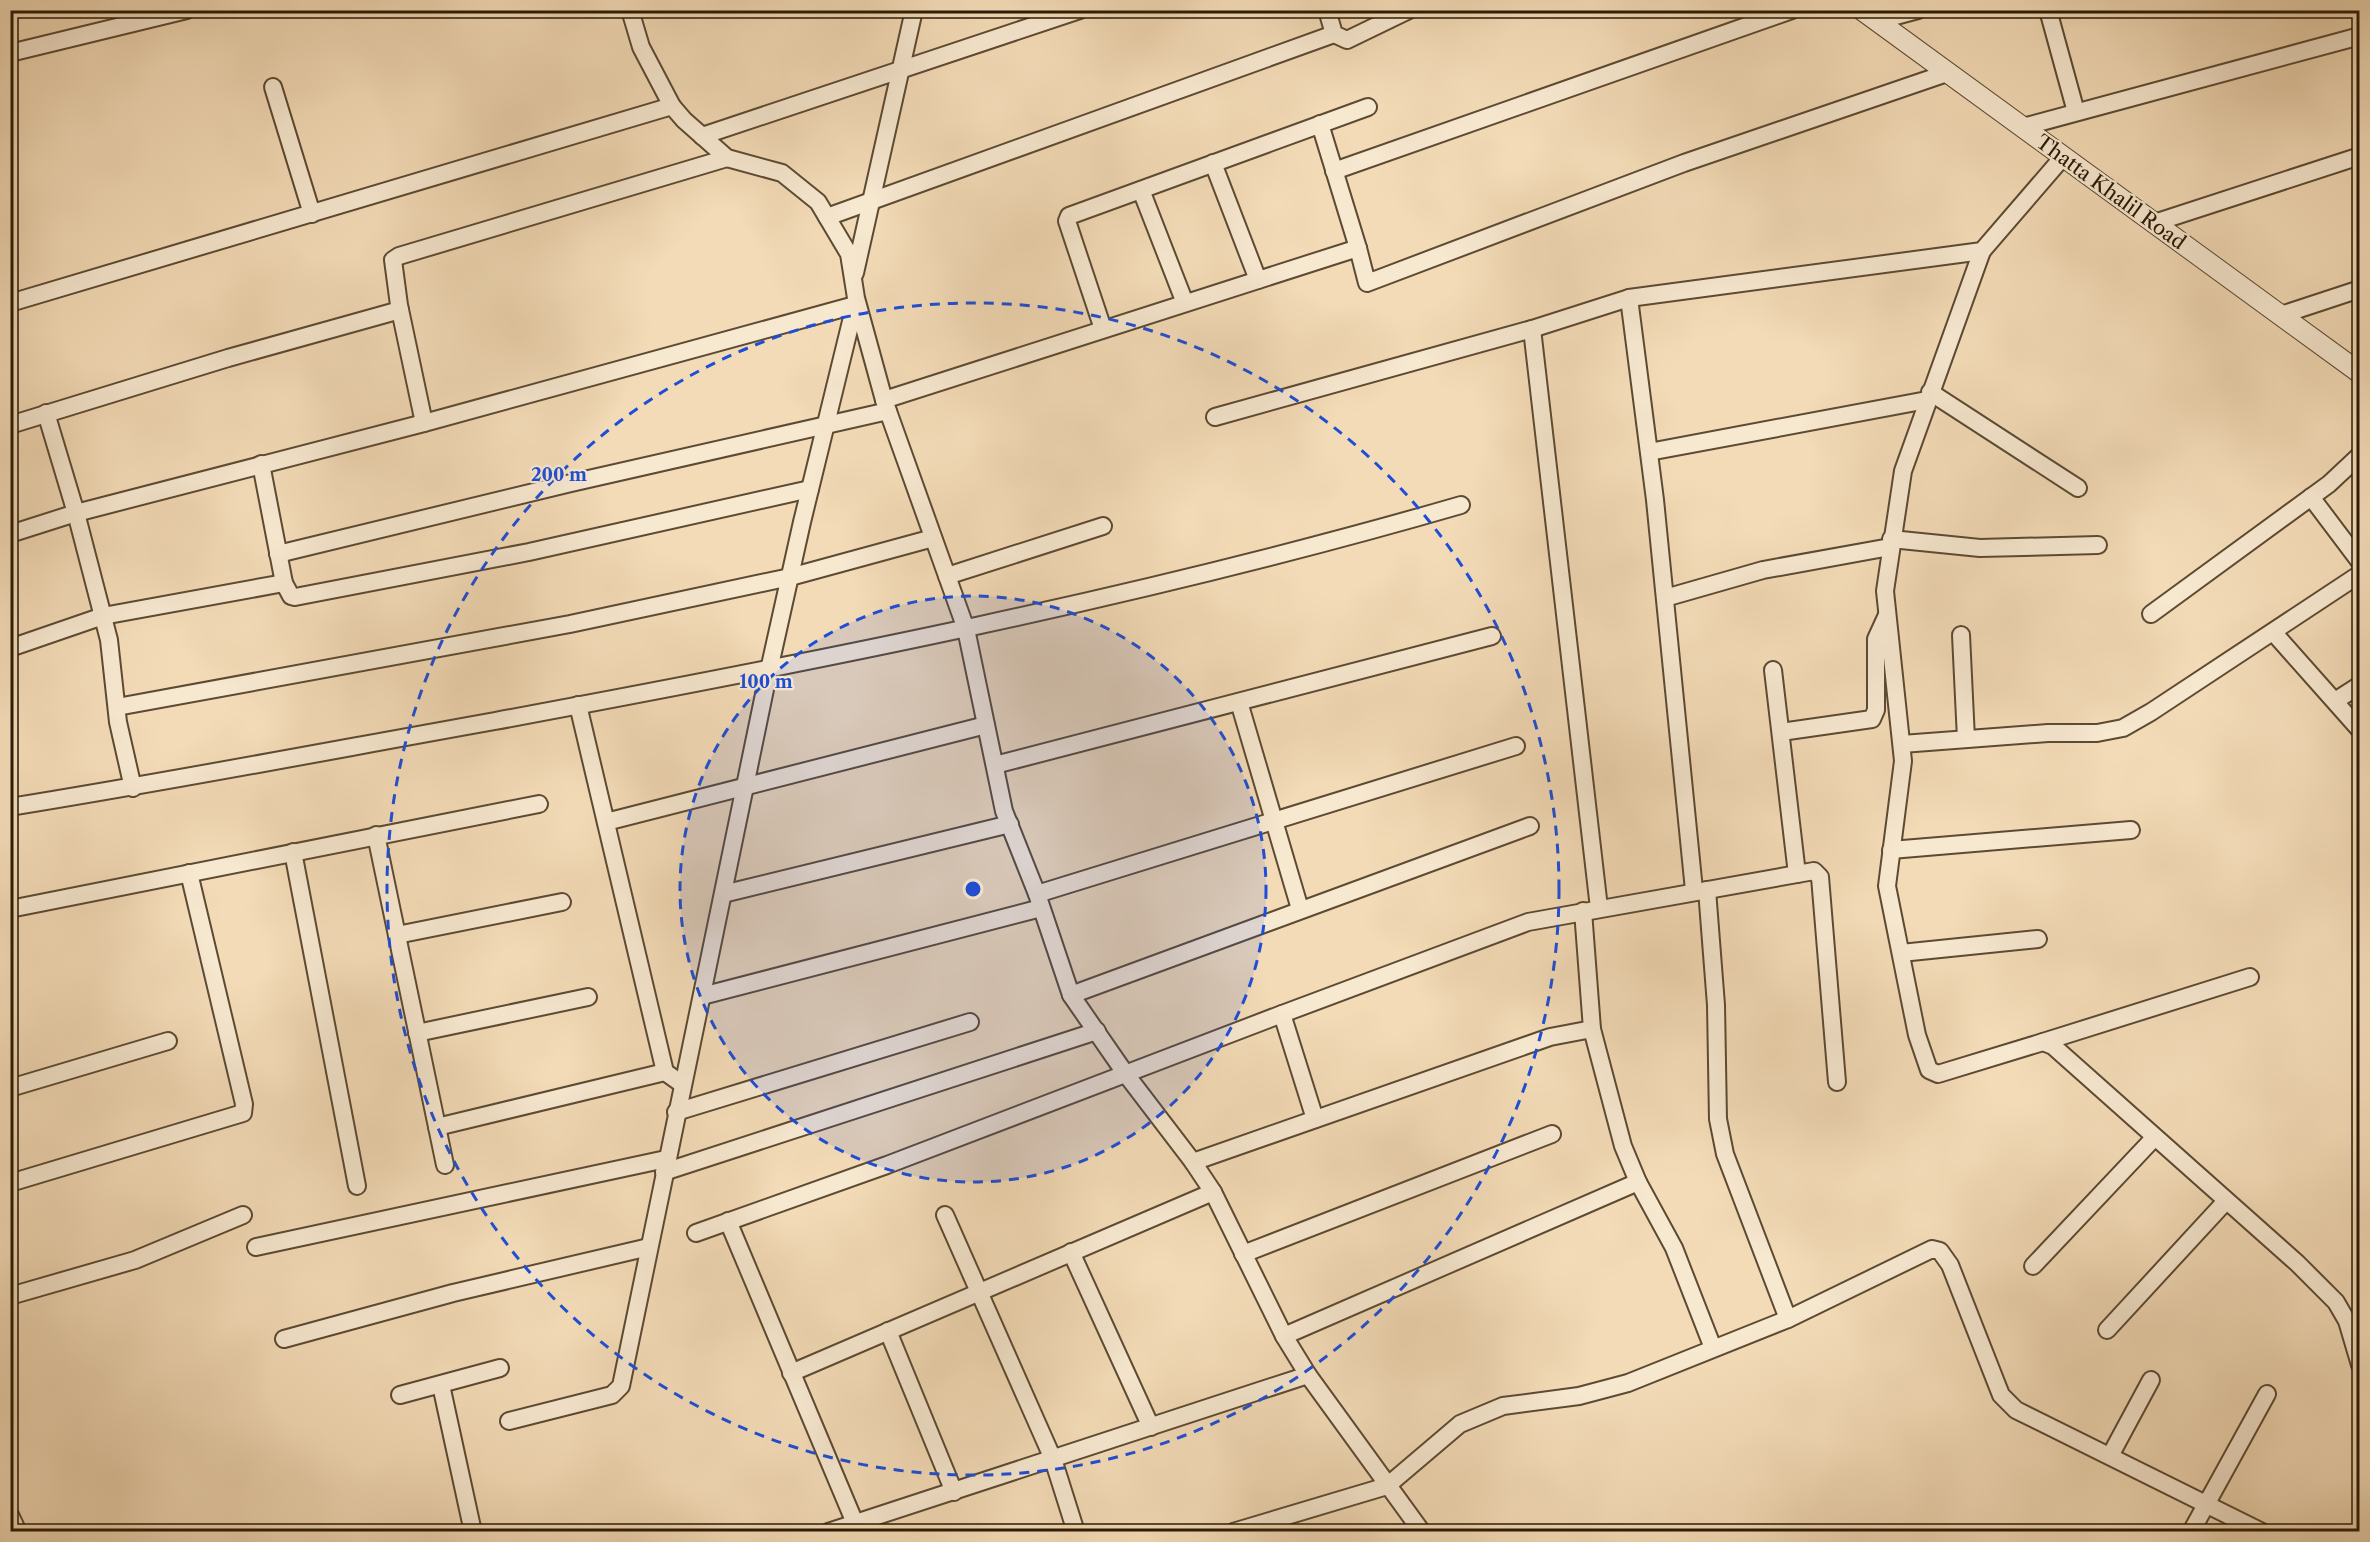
<svg xmlns="http://www.w3.org/2000/svg" width="2370" height="1542" font-family="'Libre Caslon Text',serif">
  <rect width="100%" height="100%" fill="#f3dbb7"/>
  <filter id="stains"><feTurbulence type="fractalNoise" baseFrequency=".00333" numOctaves="4"/><feColorMatrix values="0 0 0 0 .2 0 0 0 0 .09 0 0 0 0 .02 0 0 0 .5 -.17"/></filter>
  <radialGradient id="worn" r=".72"><stop offset=".6" stop-color="#630" stop-opacity="0"/><stop offset="1" stop-color="#630" stop-opacity=".3"/></radialGradient>
  <g fill="none" stroke-linecap="round" stroke-linejoin="round">
    <g stroke="#5c4a32" stroke-width="20">
      <g id="minor">
        <path d="M630 10 641 47 672 106 684 120 727 158 782 173 818 202 849 254 856 298 884 400 966 629 1004 811 1037 894 1071 995 1125 1073 1193 1162 1213 1192 1284 1336 1308 1375 1422 1532"/>
        <path d="M1327 10 1334 34 1347 40 1409 10"/>
        <path d="M2048 10 2076 112"/>
        <path d="M1877 21 1918 10"/>
        <path d="M10 53 187 10"/>
        <path d="M273 87 312 214"/>
        <path d="M1320 124 1358 248"/>
        <path d="M2023 127 2360 36"/>
        <path d="M702 136 1080 10"/>
        <path d="M1213 163 1258 280"/>
        <path d="M1334 171 1792 10"/>
        <path d="M1141 190 1185 303"/>
        <path d="M827 217 1334 34"/>
        <path d="M2154 223 2360 156"/>
        <path d="M1982 251 1903 471 1885 591 1903 761 1887 886 1917 1035 1929 1070 1938 1074 2043 1042 2053 1046 2297 1263 2336 1302 2347 1321 2360 1365"/>
        <path d="M855 273 914 10"/>
        <path d="M1629 298 1655 500 1694 890"/>
        <path d="M10 303 672 106"/>
        <path d="M2281 315 2360 289"/>
        <path d="M1103 329 1067 221 1069 216 1368 107"/>
        <path d="M1532 329 1599 908"/>
        <path d="M1930 392 2078 488"/>
        <path d="M884 400 1358 248 1367 283 1684 163 1947 73"/>
        <path d="M46 413 76 513 109 640 118 722 133 788"/>
        <path d="M1215 417 1532 329 1629 298 1982 251 2063 157"/>
        <path d="M424 423 399 305 393 260 399 256 727 158"/>
        <path d="M10 425 228 358 400 310"/>
        <path d="M1649 452 1927 400"/>
        <path d="M261 464 284 583 291 596 295 597 529 552 810 489"/>
        <path d="M2311 497 2360 562"/>
        <path d="M10 534 76 513 424 423 855 305"/>
        <path d="M1891 539 1980 548 2098 545"/>
        <path d="M278 554 571 483 888 411"/>
        <path d="M947 576 1103 526"/>
        <path d="M1665 598 1763 570 1890 547"/>
        <path d="M2151 614 2329 484 2360 455"/>
        <path d="M2273 632 2360 730"/>
        <path d="M1961 635 1966 739"/>
        <path d="M10 648 103 616 284 583"/>
        <path d="M1773 670 1797 874"/>
        <path d="M2335 701 2360 685"/>
        <path d="M1239 702 1300 909"/>
        <path d="M578 705 665 1072 682 1084"/>
        <path d="M117 707 570 624 790 577 933 538"/>
        <path d="M1781 732 1872 719 1876 710V639L1887 615"/>
        <path d="M1902 744 2048 733H2097L2123 728 2151 712 2360 574"/>
        <path d="M995 765 1492 636"/>
        <path d="M10 807C172 781 333 750 495 721 819 661 1144 597 1461 505"/>
        <path d="M606 822 986 725"/>
        <path d="M376 835 445 1165"/>
        <path d="M1891 850 2131 830"/>
        <path d="M293 852 357 1186"/>
        <path d="M1707 890 1716 1005 1718 1119 1725 1154 1788 1319"/>
        <path d="M723 894 1010 824"/>
        <path d="M1037 894 1516 746"/>
        <path d="M10 909 539 804"/>
        <path d="M1583 911 1592 1029 1623 1146 1638 1182 1674 1248 1713 1348"/>
        <path d="M397 935 562 902"/>
        <path d="M1901 953 2038 939"/>
        <path d="M1071 995 1530 826"/>
        <path d="M702 996 1041 908"/>
        <path d="M417 1033 588 997"/>
        <path d="M2043 1042 2250 977"/>
        <path d="M10 1088 168 1041"/>
        <path d="M676 1112 970 1022"/>
        <path d="M1315 1119 1282 1014 1528 922 1814 871 1820 877 1837 1082"/>
        <path d="M437 1127 665 1072"/>
        <path d="M1193 1162 1550 1037 1592 1029"/>
        <path d="M664 1172 1097 1031"/>
        <path d="M10 1183 243 1113 244 1104 189 873"/>
        <path d="M945 1215 1053 1459 1076 1532"/>
        <path d="M728 1221 855 1523"/>
        <path d="M696 1233 887 1165 1282 1014"/>
        <path d="M256 1247 666 1159"/>
        <path d="M1071 1252 1151 1427"/>
        <path d="M1243 1254 1552 1134"/>
        <path d="M2033 1266 2154 1138"/>
        <path d="M10 1296 135 1260 243 1215"/>
        <path d="M2107 1330 2226 1201"/>
        <path d="M888 1331 954 1492"/>
        <path d="M1284 1336 1638 1182"/>
        <path d="M284 1339 453 1293 649 1247"/>
        <path d="M791 1373 1213 1192"/>
        <path d="M441 1385 473 1532"/>
        <path d="M400 1395 500 1368"/>
        <path d="M509 1421 612 1395 621 1386 769 670 802 522 856 301"/>
        <path d="M2110 1456 2151 1380"/>
        <path d="M10 1515 18 1532"/>
        <path d="M828 1532 1308 1375"/>
        <path d="M1233 1532 1387 1486 1460 1424 1503 1406 1579 1396 1628 1383 1788 1319 1932 1249 1940 1251 1950 1265 2001 1395 2016 1410 2262 1532"/>
        <path d="M2191 1532 2267 1394"/>
      </g>
    </g>
    <g stroke="#5c4a32" stroke-width="22">
      <path id="tertiary" d="M1862 10 2360 373"/>
    </g>
    <use href="#minor" stroke="#f7e8d0" stroke-width="16"/>
    <use href="#tertiary" stroke="#f7e8d0" stroke-width="20"/>
  </g>
  <circle cx="973" cy="889" r="293" fill="#1d4ed8" fill-opacity=".12"/>
  <g fill="none" stroke="#1d4ed8" stroke-width="3" stroke-dasharray="10 8">
    <circle cx="973" cy="889" r="293"/>
    <circle cx="973" cy="889" r="586"/>
  </g>
  <g text-anchor="middle" stroke-width="4.5" stroke-linejoin="round" paint-order="stroke">
    <g font-size="20" fill="#2a1a06" stroke="#f7e8d0">
      <text transform="translate(2111 192) rotate(36)" y="7">Thatta Khalil Road</text>
    </g>
  </g>
  <circle cx="973" cy="889" r="9" fill="#1d4ed8" stroke="#f7e8d0" stroke-width="3"/>
  <g font-size="18" text-anchor="middle" font-weight="bold" fill="#1d4ed8" stroke="#f7e8d0" stroke-width="4.5" stroke-linejoin="round" paint-order="stroke">
    <text x="559" y="481">200 m</text>
    <text x="766" y="688">100 m</text>
  </g>
  <rect width="2370" height="1542" fill="none" stroke="#f3dbb7" stroke-width="36"/>
  <rect x="12" y="12" width="2346" height="1518" fill="none" stroke="#2a1a06" stroke-width="3"/>
  <rect x="18" y="18" width="2334" height="1506" fill="none" stroke="#2a1a06" stroke-width="1.5"/>
  <rect width="100%" height="100%" filter="url(#stains)"/>
  <rect width="100%" height="100%" fill="url(#worn)"/>
</svg>
